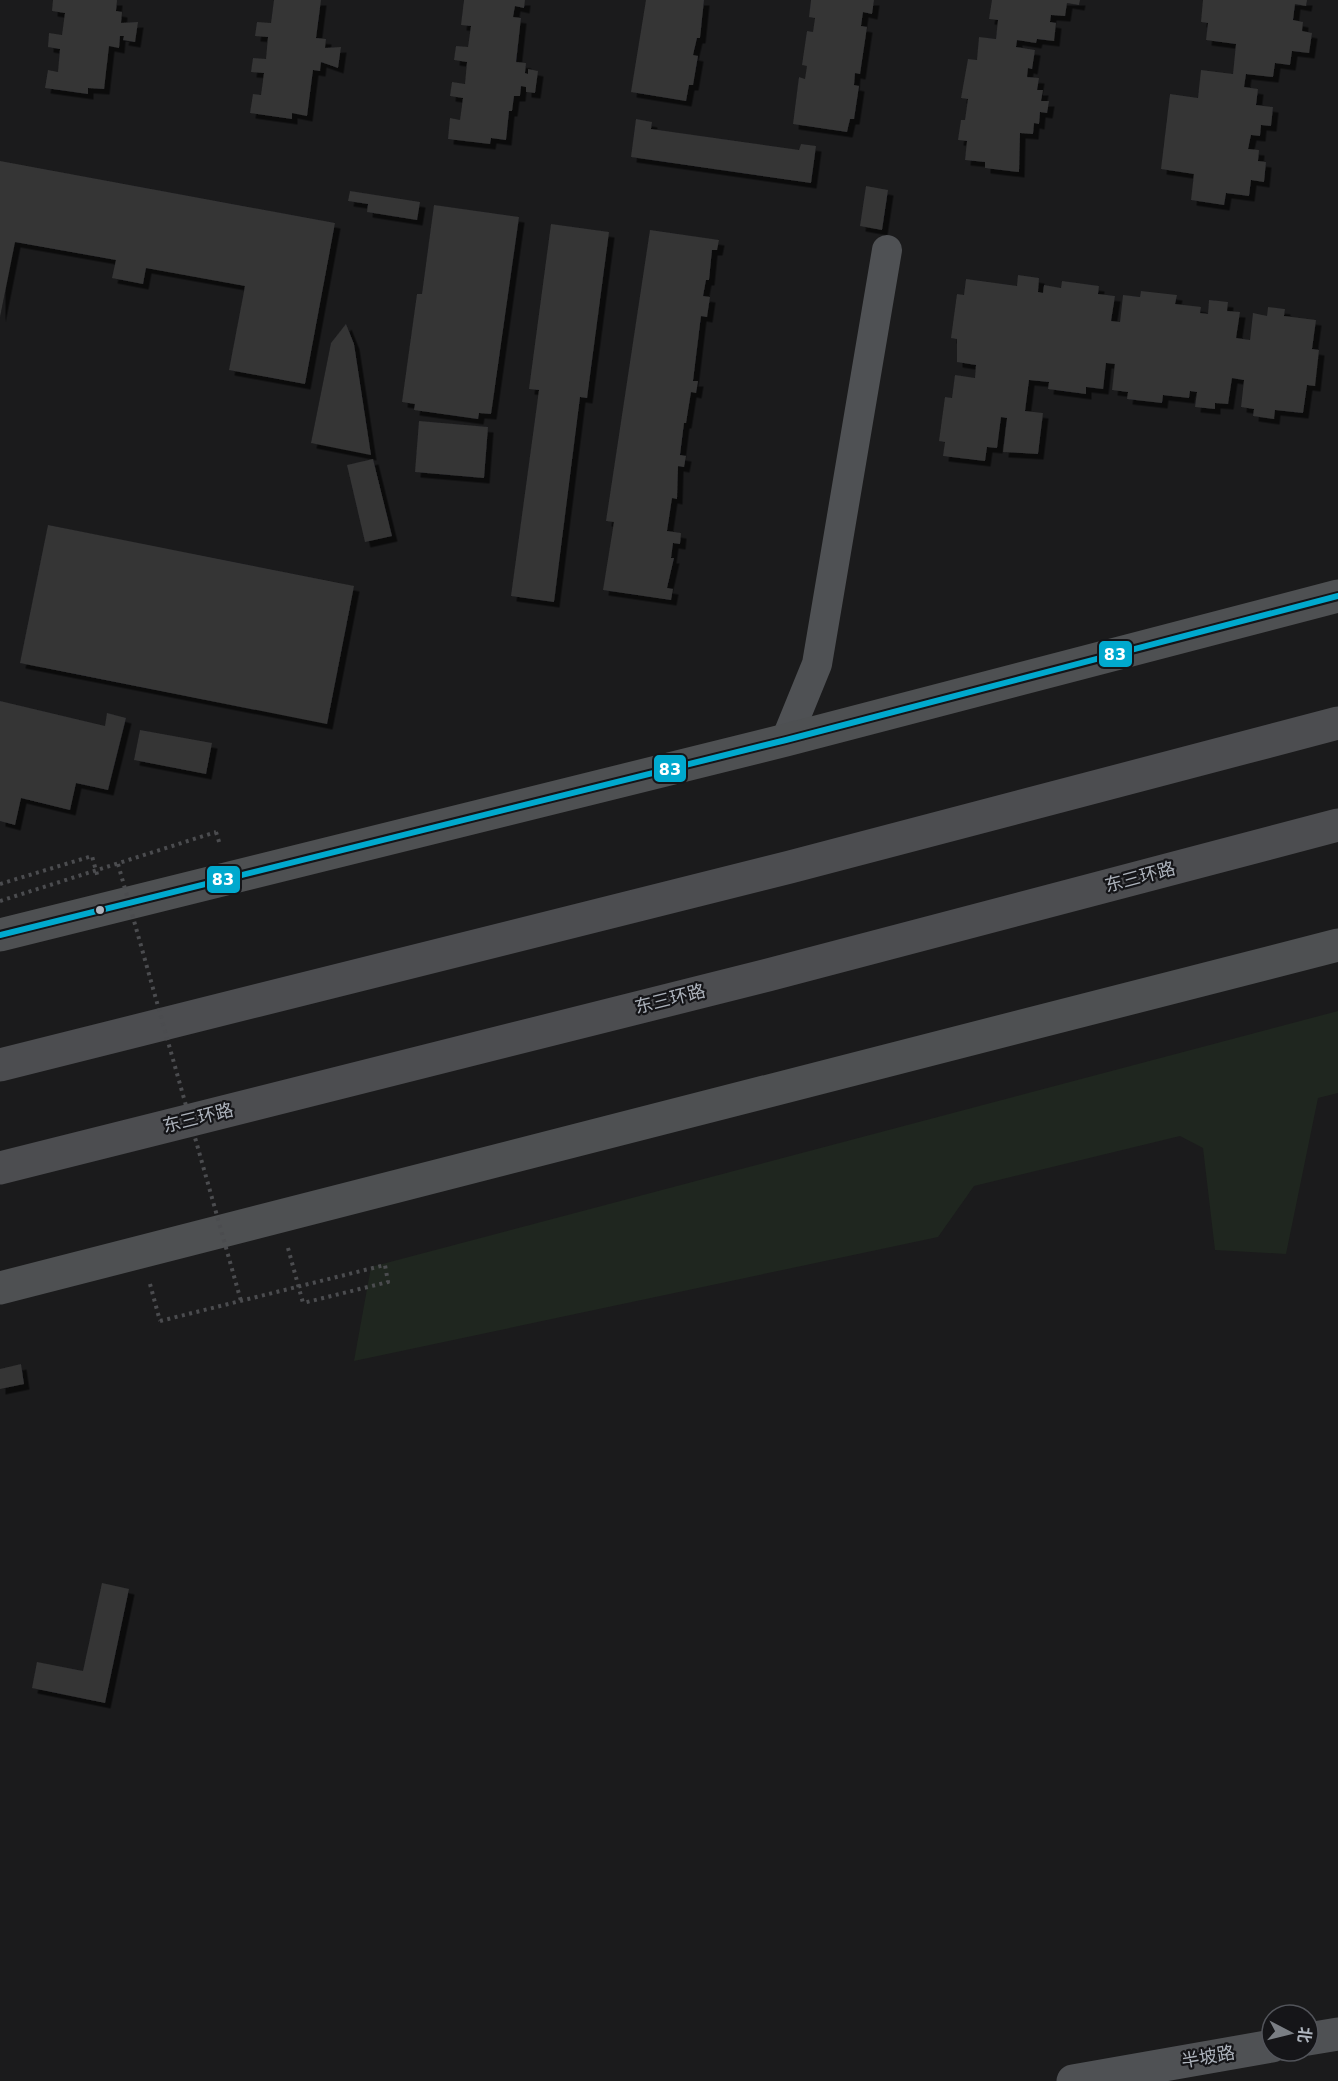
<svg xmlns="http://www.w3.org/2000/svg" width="1338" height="2081" font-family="'DejaVu Sans','Noto Sans SC',sans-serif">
  <defs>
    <filter id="shadow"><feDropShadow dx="5.5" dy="5.5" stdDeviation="0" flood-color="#0009"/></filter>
  </defs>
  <rect width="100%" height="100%" fill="#1b1b1c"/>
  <path fill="#1f261f" d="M1338 1011V1093L1318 1098 1286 1254 1215 1250 1203 1148 1180 1136 974 1186 938 1237 354 1361 371 1267Z"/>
  <g fill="#343435" filter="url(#shadow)">
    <path d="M53 0H117L116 11 122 12 121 23 138 22 135 42 123 40 124 36H120L119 48 109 46 104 89 88 88V94L45 88 48 70 58 72 60 49 48 47 49 33 62 35 65 13 52 11Z"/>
    <path d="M274 0H321L316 38 326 39 325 48 341 47 338 68 321 62 320 71 313 70 307 116 292 113V119L250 113 253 94 261 95 264 73 251 72 253 58 266 59 268 37 255 36 257 22 271 23Z"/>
    <path d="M464 0H525L524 8 515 6 513 17 521 18 516 62 526 63 525 73 528 74V69L538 71 535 93 526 92V87L521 86 520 96H514L512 111H509L506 140 491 138 490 144 448 139 450 118 460 120 463 98 450 96 452 82 465 84 467 62 454 60 456 46 468 47 471 26 461 25Z"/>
    <path d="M646 0H704L700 38H697L693 55 698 56 693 85H689L686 101 631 92Z"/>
    <path d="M811 0H874L872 14 863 12 861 26 867 27 860 74 855 73 854 85 859 86 854 119H850L847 132 793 124 799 77 805 79 807 66 802 65 807 31 813 32 815 18 809 17Z"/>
    <path d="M992 0H1080L1079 5 1067 3 1065 16 1051 15 1050 22 1056 23 1054 41 1037 39 1036 43 1017 40 1016 47 1035 50 1032 69 1028 68 1027 77 1039 78 1037 90H1043L1041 101H1049L1047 113 1040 112 1039 124 1034 123 1033 134 1020 133 1019 172 985 168V162L965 160 967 141 958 140 961 120H965L968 99 961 98 968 59 977 60 979 37 996 39 998 20 989 19Z"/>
    <path d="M1203 0H1307L1306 6 1295 4 1293 20 1303 22 1302 31 1312 33 1309 53 1292 51 1290 65 1275 63 1273 77 1246 74 1244 87 1258 89 1256 105 1273 107 1271 126 1261 125 1260 136 1251 135 1248 149 1259 150 1258 161 1266 162 1264 182 1251 180 1249 196 1226 193 1224 205 1191 200 1194 174 1161 169 1170 94 1198 98 1201 70 1233 74 1236 44 1206 40 1208 23 1201 22Z"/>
    <path d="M636 119 652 122 651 129 799 150 801 144 816 146 811 183 631 157Z"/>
    <path d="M0 161 335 223 305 384 229 370 245 286 146 268 143 284 112 278 116 260 15 242 0 317Z"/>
    <path d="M866 186 888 190 882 230 860 226Z"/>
    <path d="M350 191 420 202 417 220 367 212 368 204 348 201Z"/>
    <path d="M434 205 519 217 491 414 479 413 478 419 414 410 415 404 402 402 417 294H422Z"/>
    <path d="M551 224 609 232 587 398 580 397 554 602 511 596 539 390 529 389Z"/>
    <path d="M650 230 719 240 717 250H712L709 280H706L703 296 710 297 707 317 701 316 699 332 693 381H698L696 393 691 392 686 423H684L680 455 686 456 684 467 678 466 677 499 672 498 667 531 681 533 680 544 673 543 671 558H674L667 588 673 589 671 600 603 590 614 522 606 521Z"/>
    <path d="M1018 275 1039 278 1038 292 1043 293 1044 285 1061 288 1062 281 1099 286 1098 294 1115 296 1111 321 1120 322 1123 295 1140 297 1141 291 1177 295 1175 304 1201 307 1200 313 1208 314 1209 300 1228 302 1227 311 1240 312 1236 338 1250 340 1253 313 1267 316 1268 307 1285 309 1284 316 1316 320 1312 349 1319 350 1315 386 1307 385 1303 413 1275 410 1274 419 1253 416 1254 409 1241 407 1244 380 1232 378 1228 404 1215 403V409L1195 407 1197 392 1190 391 1189 398 1163 395 1162 403 1127 399 1128 392 1112 390 1115 364 1106 363 1103 389 1086 387V394L1048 389 1049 382 1029 380 1025 411 1043 413 1038 454 1003 452 1007 418 1001 417 997 448 987 447 985 461 943 456 945 442 939 441 945 397 952 398 955 375 975 378 976 365 957 362V339L951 338 957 294 964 295 966 279 1017 286Z"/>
    <path d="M346 324 354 344 371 455 311 443 331 343Z"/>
    <path d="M419 421 488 427 484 478 415 472Z"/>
    <path d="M373 459 392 536 365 542 347 465Z"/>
    <path d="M48 525 354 586 327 724 20 663Z"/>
    <path d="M0 701 105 726 107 713 126 718 108 790 76 783 70 810 21 798 15 825 0 821Z"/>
    <path d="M140 730 212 743 206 774 134 760Z"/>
    <path d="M21 1364 24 1384 0 1389V1369Z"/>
    <path d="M102 1583 129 1589 105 1703 32 1688 37 1662 83 1671Z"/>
  </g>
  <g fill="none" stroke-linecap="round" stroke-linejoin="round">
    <g stroke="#4b4c4f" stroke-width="4" stroke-dasharray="3 4.5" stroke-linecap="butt">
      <path d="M216 832 220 845"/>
      <path d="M0 884 92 856 98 878"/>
      <path d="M288 1248 303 1303"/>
      <path d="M150 1284 160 1321"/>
    </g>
    <path stroke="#4f5154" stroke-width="30" d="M786 740 817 664 887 250"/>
    <g stroke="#4f5154" stroke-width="33">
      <path d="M1308 2039 1338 2034"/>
      <path d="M1073 2081 1272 2046"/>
    </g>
    <g stroke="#4e5052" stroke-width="33">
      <path d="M0 935 786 740 1338 596"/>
      <path d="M0 1288 1338 945"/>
    </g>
    <g stroke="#4c4d50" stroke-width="33">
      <path d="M0 1065 790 867 1338 723"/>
      <path d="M0 1168 768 975 1338 825"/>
    </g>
    <g stroke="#4b4c4f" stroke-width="4" stroke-dasharray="3 4.5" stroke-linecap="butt">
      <path d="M118 864 241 1301"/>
      <path d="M0 901 216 832"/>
      <path d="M160 1321 385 1265 388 1282 303 1303"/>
    </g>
    <g stroke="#151518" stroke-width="10">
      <path id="bus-1" d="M0 935 786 740 1338 596"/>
    </g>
    <use href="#bus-1" stroke="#00a9ce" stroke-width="6"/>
  </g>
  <circle fill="#adb3bc" stroke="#151518" stroke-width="2" cx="100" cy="910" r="5"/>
  <g text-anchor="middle" stroke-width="4.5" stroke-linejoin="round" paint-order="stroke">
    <g font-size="18" fill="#adb3bc" stroke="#151518">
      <text transform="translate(1140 877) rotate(-15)" y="6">东三环路</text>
      <text transform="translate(670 999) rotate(-14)" y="6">东三环路</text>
      <text transform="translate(198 1118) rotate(-14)" y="6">东三环路</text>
      <text transform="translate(1208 2057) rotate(-10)" y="6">半坡路</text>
    </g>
  </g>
  <g stroke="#151518" stroke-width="2">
    <rect x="1098" y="640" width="35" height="28" rx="6" fill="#00a9ce"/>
    <rect x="653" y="754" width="34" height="29" rx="6" fill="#00a9ce"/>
    <rect x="206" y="865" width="35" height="29" rx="6" fill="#00a9ce"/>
  </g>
  <g font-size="16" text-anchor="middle" font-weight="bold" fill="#fff">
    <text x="1115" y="660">83</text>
    <text x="670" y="775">83</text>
    <text x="223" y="885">83</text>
  </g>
  <g transform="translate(1290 2033) rotate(97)"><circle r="28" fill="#151518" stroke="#52545a" stroke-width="1.5"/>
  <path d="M0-4.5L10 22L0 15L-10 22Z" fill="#7a7e84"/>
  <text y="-9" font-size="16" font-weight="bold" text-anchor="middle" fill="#adb3bc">北</text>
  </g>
</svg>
